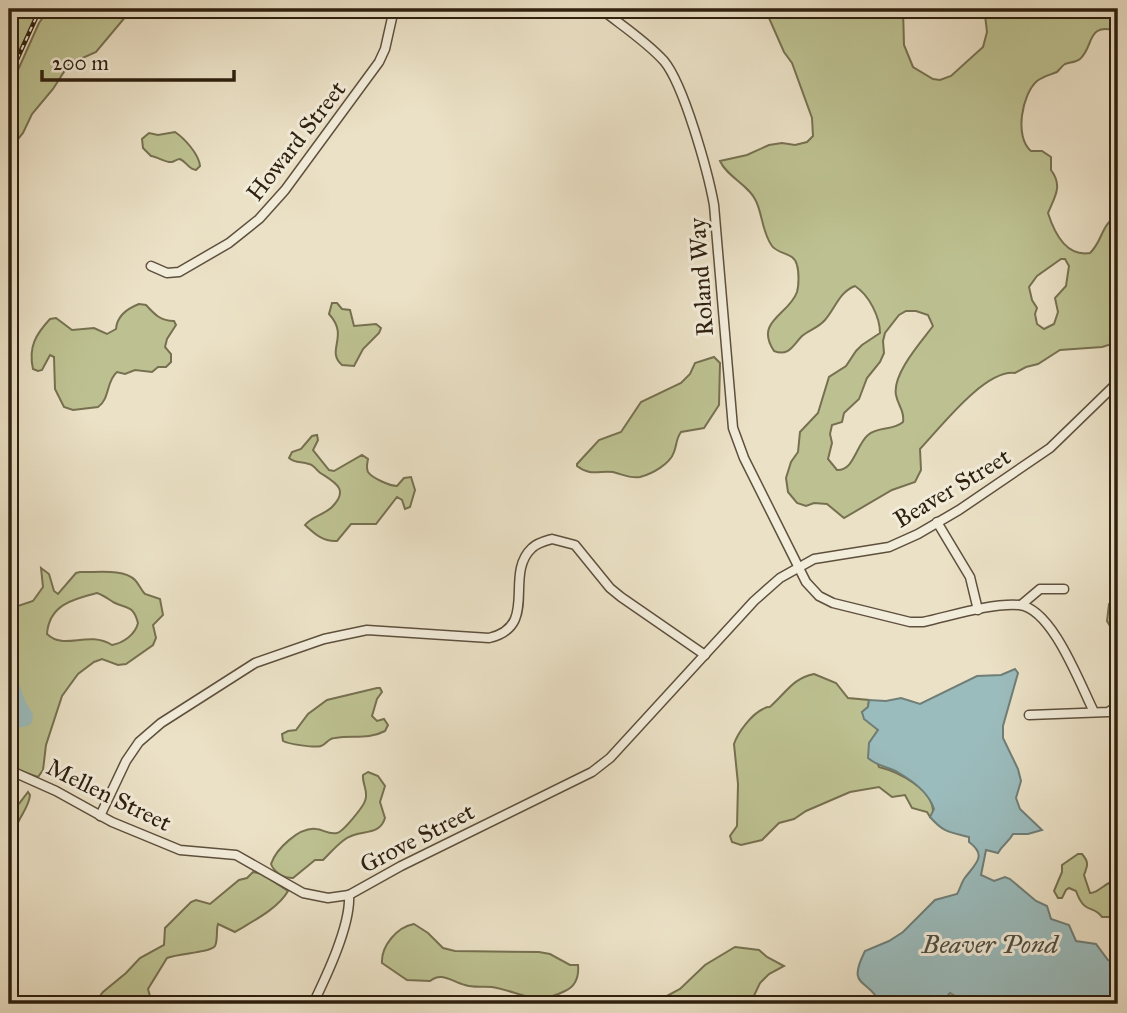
<svg xmlns="http://www.w3.org/2000/svg" width="1127" height="1013" font-family="'IM FELL Great Primer',serif">
  <rect width="100%" height="100%" fill="#ebe1c6"/>
  <filter id="stains"><feTurbulence type="fractalNoise" baseFrequency=".00286" numOctaves="4"/><feColorMatrix values="0 0 0 0 .2 0 0 0 0 .09 0 0 0 0 .02 0 0 0 .5 -.17"/></filter>
  <radialGradient id="worn" r=".72"><stop offset=".6" stop-color="#630" stop-opacity="0"/><stop offset="1" stop-color="#630" stop-opacity=".3"/></radialGradient>
  <g fill="#bdc191" stroke="#767050" stroke-width="2" fill-rule="evenodd">
    <path d="M9 9H41L9 70Z"/>
    <path d="M49 9H132L96 52 69 64 53 89 32 114 23 133 14 144 9 147V90L39 23Z"/>
    <path d="M765 9H903L904 45 913 67 933 79 940 80 951 76 983 47 987 32 985 15 982 9H1118V31C1085 22 1095 46 1080 59 1075 63 1070 62 1065 64 1062 66 1059 70 1057 72 1050 75 1044 76 1037 81 1022 94 1014 137 1031 151H1042L1051 157V170C1063 186 1055 196 1048 213 1054 232 1066 257 1090 253 1103 241 1101 223 1118 216V342L1102 347 1060 350 1038 364 1026 367 1015 373C985 369 940 428 920 449L921 470 915 482 892 490 844 518 827 504 814 503 806 506 797 503 788 492 786 478 791 462 798 452 800 432 818 413 829 377 846 366 856 351 862 345 880 333C880 317 869 295 855 286 839 292 835 309 825 320 818 328 809 330 802 336 793 345 789 357 774 351 754 321 789 315 797 292 799 285 799 272 797 265 794 252 779 255 772 246 762 232 763 216 756 201 749 185 727 177 720 161L747 155 769 145 782 143 795 145 807 142 813 136 812 118 792 63 784 52ZM1061 259H1065L1069 266 1066 286 1055 298 1058 312 1054 324 1044 329 1037 324 1035 314 1037 308 1032 300 1029 287 1037 276ZM906 311H916L928 315 933 326C921 342 892 374 896 395 898 406 905 411 903 422 893 431 878 426 868 435 856 445 854 471 837 470L828 459 832 443 830 434 832 425 842 422 844 413 859 399 867 378 880 362 884 353 883 341 885 333 899 315Z"/>
    <path d="M175 132C184 138 199 154 200 166L196 170C188 169 187 162 180 159 177 159 175 161 172 162 166 163 158 157 151 156L143 148 142 139 149 133 158 135Z"/>
    <path d="M332 303H337L342 309 350 310 354 326 376 324 381 328 379 333 363 349 354 366 342 365C325 350 350 337 329 314Z"/>
    <path d="M139 304 146 305C155 315 161 321 174 321L176 325 167 339 165 347 171 354V362L166 367H158L152 372 135 370 125 374 117 372C106 381 110 399 98 407L73 410 64 407 55 389 54 357 50 355 42 370 38 371 33 369C28 347 36 334 50 319L56 318 72 330 94 328 107 334 116 329C117 316 126 309 139 304Z"/>
    <path d="M714 357 720 363 719 405 704 428 681 432C676 439 677 444 674 452 670 464 652 474 640 477 630 479 622 474 613 472 600 470 591 477 577 466V464L599 440 621 432 641 402 681 383 690 374 695 363Z"/>
    <path d="M317 435 318 440 313 450 329 470 334 471 362 455 368 459C367 464 366 468 368 472 372 478 390 486 397 486L404 478 411 477 415 490 410 507 405 509 402 500 397 497 376 524H351L337 541C323 542 315 534 305 525 312 516 324 515 332 507 349 490 336 483 322 474 317 472 315 465 309 464 301 461 296 464 289 458L292 452 301 449 312 436Z"/>
    <path d="M41 568 49 574 54 591 58 594 76 573 80 572C95 573 123 568 135 580 139 584 141 590 145 594L160 599 163 615 153 625 156 638 153 645 126 664 118 665 102 659 94 662 78 674 62 696 46 745 43 770 38 777 9 767V609L33 601 43 587ZM97 593C103 595 107 598 113 602 126 609 133 604 138 623 135 635 123 643 112 645 87 630 65 651 47 634 49 605 73 599 97 593Z"/>
    <path d="M1118 602V639L1107 621 1109 604Z"/>
    <path d="M814 674 836 683 848 698 869 700 868 707 862 712 878 730 869 743 879 767C899 772 935 790 933 814L930 817 927 812 912 808 905 795 892 797 879 787 850 792 806 811 794 819 779 823 762 840 741 845 732 842 730 836 737 826 738 784 734 744C738 732 752 714 763 709 772 704 766 711 773 704 787 691 794 678 814 674Z"/>
    <path d="M377 688H380L382 692 377 699 372 716 377 721 384 719 388 725 385 731C368 740 353 735 335 738 328 738 327 744 321 746 315 748 288 744 283 741L282 734 288 731 296 730 308 714 327 700Z"/>
    <path d="M368 772 378 776 385 786 380 802 385 818C379 838 358 828 344 840 336 846 330 853 323 860H315L293 878C283 878 274 872 271 864 276 849 299 827 316 829 323 829 328 835 337 833 343 832 363 807 365 801 369 792 362 784 363 775Z"/>
    <path d="M28 792 30 795C29 807 21 814 17 825 14 836 11 847 11 859 10 871 13 880 9 892V804L18 805Z"/>
    <path d="M1078 854H1082C1089 862 1088 865 1084 875L1090 893C1100 893 1106 880 1118 881V922L1114 917H1102C1093 904 1085 916 1076 891L1069 888 1066 890 1062 898H1058L1054 891 1062 872V865Z"/>
    <path d="M253 872 262 874 288 891C278 909 251 922 235 932L218 924C216 930 218 940 215 946 210 953 179 953 167 958L148 989 151 1000 148 1004H94L103 992 126 973 140 958 164 945 165 928 191 902 196 900 210 904 239 880 247 878Z"/>
    <path d="M414 924 428 933 443 948 455 951 539 952 550 954 570 965H578C579 976 576 986 565 991 534 1007 522 992 492 987 483 986 473 988 465 985 452 982 442 971 430 981L407 980 382 963C381 946 397 927 414 924Z"/>
    <path d="M735 947 759 950 767 957 784 966 769 974 760 983 750 1004H652L680 989 705 965Z"/>
  </g>
  <path fill="#9bbcbd" stroke="#707e77" stroke-width="2" d="M1015 669 1018 673 1003 726V738L1018 769 1021 781 1016 798 1020 809 1042 830 1028 834H1013C1008 843 1003 844 998 853L986 850 981 875 994 881 1005 877 1010 879 1036 901 1047 906 1051 919 1069 925 1076 941 1096 944 1108 960 1118 962V1004H971L967 999H960L950 993 941 1003 935 1004H881C868 977 846 989 865 951L889 941 903 932 935 900 957 894C960 889 961 884 964 879 975 864 988 856 969 842V837C950 832 944 833 930 817L934 809C929 793 913 781 899 773 888 766 878 767 868 758L869 743 878 730 864 719 862 712 868 707 869 700 886 701 901 698 920 704 977 676 1001 675Z"/>
  <g fill="none" stroke-linecap="round" stroke-linejoin="round">
    <path stroke="#9bbcbd" stroke-width="12" d="M9 675 20 704 27 716 26 720 9 724"/>
    <g stroke="#5e503d" stroke-width="11">
      <g id="minor">
        <path d="M601 9C621 25 646 41 664 61 684 85 708 172 714 205L733 428 744 458 806 582 819 596 833 603 910 622H923C951 616 990 603 1019 605 1052 608 1080 684 1094 712"/>
        <path d="M151 266 167 273 179 272 229 243 259 219 285 190 379 62 385 49 394 9"/>
        <path d="M937 522 970 577 978 610"/>
        <path d="M1021 605 1040 589H1064"/>
        <path d="M1029 715 1108 712 1118 706"/>
        <path d="M9 770 56 791 112 822 180 850 236 855 303 893 328 898 349 895"/>
        <path d="M100 816 126 761 139 742 161 723 255 663 324 639 367 630 489 638C540 626 503 575 532 548 537 543 545 541 552 539L575 545 610 588 621 597 705 655"/>
        <path d="M313 1004C326 977 351 925 349 895L401 866 592 772 610 758 754 601 780 578 814 559 889 547 918 534 959 510 1050 448 1118 382"/>
      </g>
    </g>
    <use href="#minor" stroke="#f2ecda" stroke-width="8"/>
    <g stroke="#2f200f" stroke-width="4.5">
      <path id="rail" d="M9 77 40 9"/>
    </g>
    <use href="#rail" stroke="#f2ecda" stroke-width="2" stroke-dasharray="5" stroke-linecap="butt"/>
  </g>
  <g text-anchor="middle" stroke-width="6" stroke-linejoin="round" paint-order="stroke">
    <g font-size="24" fill="#2f200f" stroke="#f2ecda">
      <text transform="translate(296 141) rotate(-52)" y="8">Howard Street</text>
      <text transform="translate(701 277) rotate(-94)" y="8">Roland Way</text>
      <text transform="translate(952 488) rotate(-31)" y="8">Beaver Street</text>
      <text transform="translate(109 795) rotate(26)" y="8">Mellen Street</text>
      <text transform="translate(417 838) rotate(-27)" y="8">Grove Street</text>
    </g>
    <g font-size="26" font-style="italic" fill="#4f4f43" stroke="#f2ecda">
      <text x="990" y="953">Beaver Pond</text>
    </g>
  </g>
  <rect width="1127" height="1013" fill="none" stroke="#ebe1c6" stroke-width="35"/>
  <rect x="10" y="10" width="1106" height="992" fill="none" stroke="#2f200f" stroke-width="3.5"/>
  <rect x="18" y="18" width="1092" height="978" fill="none" stroke="#2f200f" stroke-width="2"/>
  <path d="M42 70v10h192v-10" fill="none" stroke="#2f200f" stroke-width="3.5"/>
  <text x="52" y="70" font-size="21" fill="#2f200f" stroke="#f2ecda" stroke-width="5" paint-order="stroke">200 m</text>
  <rect width="100%" height="100%" filter="url(#stains)"/>
  <rect width="100%" height="100%" fill="url(#worn)"/>
</svg>
